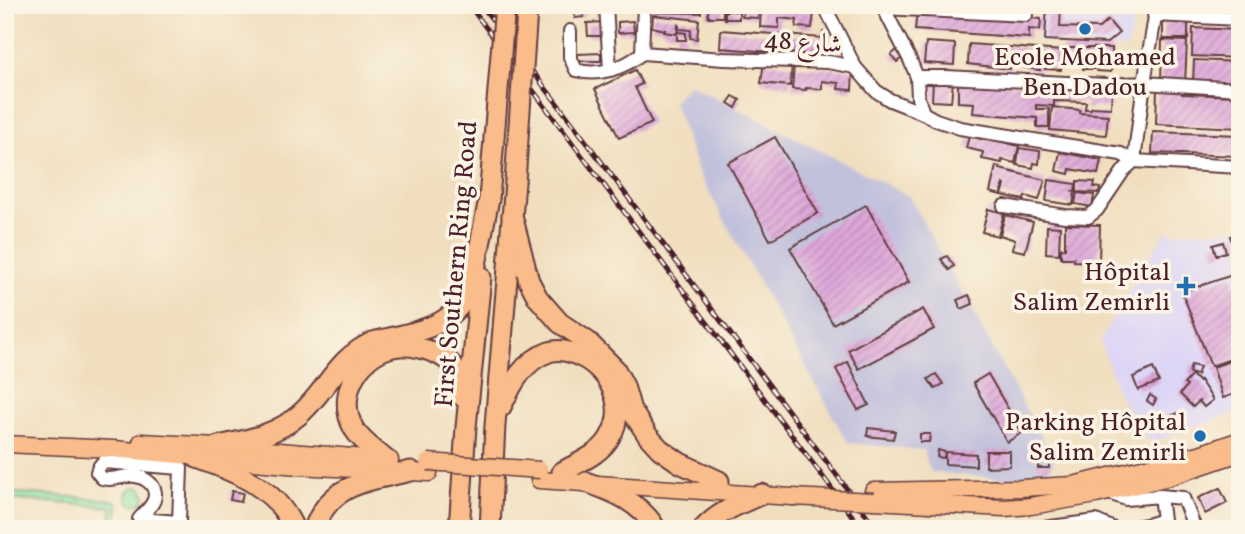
<svg xmlns="http://www.w3.org/2000/svg" width="1245" height="534" font-family="Vollkorn,Amiri,serif">
  <defs>
    <pattern id="grass-dots" width="8" height="8" patternUnits="userSpaceOnUse" patternTransform="scale(1.75)"><rect width="8" height="8" fill="#89e1a5"/><path d="M2 2h.1M6 6h.1" fill="none" stroke="#78c18e" stroke-width="1.8" stroke-linecap="round"/></pattern>
    <pattern id="building-hatch" width="6" height="6" patternUnits="userSpaceOnUse" patternTransform="scale(1.75)"><rect width="6" height="6" fill="#dfa8da"/><path d="M-1 1l2-2M0 6l6-6M5 7l2-2" fill="none" stroke="#b788b1"/></pattern>
  </defs>
  <rect width="100%" height="100%" fill="#fcf5e5"/>
  <filter id="ink" filterUnits="userSpaceOnUse"><feTurbulence type="fractalNoise" baseFrequency=".0143" numOctaves="2"/><feDisplacementMap in="SourceGraphic" scale="14" xChannelSelector="R" yChannelSelector="G"/><feConvolveMatrix kernelMatrix="1 2 1 2 8 2 1 2 1" color-interpolation-filters="sRGB"/></filter>
  <filter id="wash" filterUnits="userSpaceOnUse"><feTurbulence type="fractalNoise" baseFrequency=".00686" numOctaves="4" result="noise"/><feDisplacementMap in="SourceGraphic" scale="28" xChannelSelector="R" yChannelSelector="G"/><feGaussianBlur stdDeviation="1.57" result="paint"/><feColorMatrix in="noise" values="0 0 0 0 0 0 0 0 0 0 0 0 0 0 0 0 0 1.4 0 .05"/><feComposite in="paint" operator="in"/></filter>
  <g filter="url(#wash)">
    <rect width="100%" height="100%" fill="#f0debe"/>
    <g fill="#ddd5f6">
      <path d="M1040 5H1125V10L1134 17 1127 49 1038 41Z"/>
      <path d="M1240 229V411L1152 442 1147 438 1119 395 1100 340 1164 233Z"/>
    </g>
    <path fill="#c2c1dc" d="M689 84 909 196 1054 460 1045 481H1026L931 472 923 450 848 443 700 176 673 102Z"/>
    <g fill="url(#grass-dots)" stroke="#6a8068" stroke-width="2">
      <circle cx="136" cy="496" r="9"/>
      <path d="M5 492 113 500 118 503 117 529H112V507L5 499Z"/>
    </g>
    <g id="blocks">
      <g fill="url(#building-hatch)">
        <path d="M654 5H701V13L654 12Z"/>
        <rect x="708" y="5" width="15" height="12"/>
        <path d="M725 5H739L738 10 725 9Z"/>
        <path d="M743 5H759L758 18 742 17 743 11H744L743 10Z"/>
        <path d="M761 5H798L797 11 814 12 812 28 796 27 797 20 779 18V28L760 27Z"/>
        <path d="M1047 5H1061L1060 27 1099 28 1108 20 1119 33 1107 43 1045 40Z"/>
        <path d="M1178 5H1240V17L1178 15Z"/>
        <path d="M574 8H583L584 17 575 18Z"/>
        <path d="M917 10 1041 19 1040 30 1029 29V38L915 30Z"/>
        <rect x="725" y="11" width="14" height="8"/>
        <path d="M653 15 699 20 697 39 690 38 691 30 679 29V26L678 25 677 34 664 32 665 30 652 27Z"/>
        <path d="M633 21 634 32 618 33V22Z"/>
        <path d="M605 22 606 36H588L587 23Z"/>
        <rect x="1163" y="22" width="25" height="17"/>
        <path d="M1193 28 1240 30V58L1192 56Z"/>
        <path d="M721 30 822 38 823 32H827L825 56 720 48Z"/>
        <path d="M677 32 686 33V40H677Z"/>
        <path d="M1162 40 1187 41 1185 83 1161 82Z"/>
        <path d="M926 42 955 44 954 65 924 63Z"/>
        <path d="M969 44 1062 51 1061 70 1045 69 1046 67 1040 66V70L1025 68 1026 61 1019 60V61H1011L1010 69 968 64Z"/>
        <path d="M1063 48H1112V62H1097V63L1112 65 1111 72 1097 71V69H1083V64H1062Z"/>
        <path d="M897 50 903 57 897 62 891 55Z"/>
        <path d="M601 53V61H578V54Z"/>
        <path d="M1194 60 1240 62V85L1193 83Z"/>
        <path d="M764 62 792 65 790 86 761 83Z"/>
        <path d="M794 66 853 70 852 90 838 89 839 83 822 81V89L806 88V90L792 89Z"/>
        <path d="M635 70 642 84 635 87 652 123 619 138 595 89Z"/>
        <path d="M933 80 953 81 951 102 932 101Z"/>
        <path d="M977 82 1112 87 1111 108 1092 107 1091 109H1085L1086 102 1054 101V106L1036 105V109H1049V127H1037V118L973 113 974 103 958 102V84L977 85Z"/>
        <path d="M1157 88 1182 89V94L1240 96V128L1156 124Z"/>
        <path d="M733 96 740 100 736 108 728 103Z"/>
        <path d="M1052 107 1080 110V113L1108 115 1106 135 1050 130Z"/>
        <path d="M1153 132 1240 135V156L1152 153Z"/>
        <path d="M969 136 981 139V137L1019 146 1015 163 1002 160V163L982 159 983 152 966 148Z"/>
        <path d="M775 137 818 213 770 240 728 163Z"/>
        <path d="M1019 148 1040 151 1039 164 1034 163 1033 168 1017 165Z"/>
        <path d="M1060 152 1101 160 1098 174 1070 169 1069 174 1056 171Z"/>
        <path d="M996 166 1000 167V169L1045 180 1039 200 1025 196 1024 200 1002 195 1005 185 1003 184 1001 195 990 192Z"/>
        <path d="M1049 180 1076 184 1075 191H1071L1075 192 1073 205 1046 201Z"/>
        <path d="M1077 181 1095 182 1094 187 1100 188 1099 193 1077 192Z"/>
        <path d="M1077 193 1094 195 1092 207 1075 204Z"/>
        <path d="M866 205 909 282 833 324 790 248Z"/>
        <path d="M988 209 1004 213 998 236 982 232Z"/>
        <path d="M1005 215 1033 222 1025 252 1012 249 1015 240 1000 235Z"/>
        <path d="M1065 224 1100 225 1099 262 1074 261V258H1061V248L1065 249Z"/>
        <path d="M1047 226 1060 227 1059 254 1046 253Z"/>
        <path d="M1239 234 1240 246 1234 248 1230 236Z"/>
        <path d="M1223 242 1226 252 1216 255 1213 245Z"/>
        <path d="M947 256 954 266 949 270 941 259Z"/>
        <path d="M1232 275 1240 299V356L1211 366 1182 292Z"/>
        <path d="M969 295 973 304 961 309 957 300Z"/>
        <path d="M923 309 934 329 859 369 848 350Z"/>
        <path d="M1235 359 1237 364 1240 363V392L1223 398 1213 367Z"/>
        <path d="M848 362 869 405 858 410 836 369Z"/>
        <path d="M1191 365 1200 367 1197 375 1189 373Z"/>
        <path d="M1153 368 1159 382 1138 390 1133 377Z"/>
        <path d="M936 374 943 384 935 389 928 379Z"/>
        <path d="M988 374 1022 433 1007 442 973 383Z"/>
        <path d="M1192 375 1199 382 1200 380 1213 400 1204 407 1199 401 1193 407 1180 394 1187 386 1184 384Z"/>
        <path d="M1150 395 1156 399 1153 405 1147 401Z"/>
        <path d="M1178 413 1182 423 1168 429 1164 419Z"/>
        <path d="M868 428 895 431 893 439 867 436Z"/>
        <path d="M920 434H930L929 442H920Z"/>
        <path d="M938 450 945 452 944 458 937 457Z"/>
        <path d="M986 451H1010V466L986 467Z"/>
        <path d="M945 452 976 454V466L945 464Z"/>
        <rect x="1038" y="462" width="11" height="6"/>
        <path d="M1220 488 1227 503 1205 514 1198 498Z"/>
        <path d="M232 491 243 493 241 502 230 500Z"/>
      </g>
    </g>
  </g>
  <g filter="url(#ink)">
    <use href="#blocks" fill-opacity="0" stroke="#633c41" stroke-width="2"/>
    <g fill="none" stroke-linecap="round" stroke-linejoin="round">
      <g stroke="#633c41" stroke-width="16">
        <g id="minor">
          <path d="M606 5 610 70"/>
          <path d="M824 5 855 67"/>
          <path d="M882 5 910 60 917 77 918 98 923 113"/>
          <path d="M883 8 1026 15"/>
          <path d="M1154 15 1240 19"/>
          <path d="M570 31V57L576 70C598 77 625 68 642 53L724 59 828 62 855 67 876 91 890 100 923 113 936 120 960 128 1121 154 1134 161 1240 167"/>
          <path d="M642 53 644 5"/>
          <path d="M917 77H946L1106 85 1144 83 1240 89"/>
          <path d="M1004 206 1065 216 1088 217 1097 210 1124 170 1134 161 1144 83 1157 5"/>
          <path d="M103 462 181 468 179 522 139 519C148 509 162 498 151 484 147 480 142 477 136 476 124 474 114 482 102 478L97 472 99 467Z"/>
          <path d="M1106 492 1126 499 1160 496 1183 498 1195 529"/>
          <path d="M1036 529 1096 521 1114 529"/>
          <path d="M1124 529 1147 525 1163 520 1160 496"/>
        </g>
      </g>
      <g stroke="#633c41" stroke-width="19">
        <g id="major">
          <path d="M141 442 218 446 390 460"/>
          <path d="M5 444 114 449 298 466 429 473"/>
          <path d="M539 480 792 497"/>
          <path d="M873 491 1021 488 1073 485 1199 454 1240 440"/>
          <path d="M874 501 1004 508 1031 506 1096 495 1169 477 1240 453"/>
        </g>
      </g>
      <g stroke="#633c41" stroke-width="23">
        <g id="highway">
          <path d="M512 215 529 281 538 298 560 323 587 341 615 369 624 386 631 410 648 436 660 449 680 463 719 481"/>
          <path d="M501 407C512 384 523 361 549 352 558 349 567 351 575 354 608 367 629 405 610 437 600 455 579 462 562 472"/>
          <path d="M218 446C247 440 276 435 299 415 327 391 336 358 373 342 415 331 454 330 472 285L489 199"/>
          <path d="M197 458C236 472 277 488 294 529"/>
          <path d="M385 459C375 450 361 441 354 429 334 394 361 349 400 346 410 345 418 348 427 350 452 358 461 371 463 397"/>
          <path d="M586 482C614 492 640 502 656 529"/>
          <path d="M314 529C330 482 370 481 411 471"/>
          <path d="M459 529 466 427 481 277"/>
          <path d="M490 529 495 425 515 182"/>
          <path d="M703 529C719 511 740 504 762 494"/>
        </g>
      </g>
      <use href="#minor" stroke="#fff" stroke-width="12"/>
      <use href="#major" stroke="#f9bc8a" stroke-width="16"/>
      <use href="#highway" stroke="#f9bc8a" stroke-width="19"/>
      <g stroke="#4a1f2b" stroke-width="5">
        <g id="rail">
          <path d="M469 5 862 529"/>
          <path d="M481 5 567 116 877 529"/>
        </g>
      </g>
      <use href="#rail" stroke="#fcf5e5" stroke-width="2.5" stroke-dasharray="8" stroke-linecap="butt"/>
      <g stroke="#633c41" stroke-width="19" stroke-linecap="butt">
        <g id="major-bridge">
          <path d="M428 462 540 470"/>
          <path d="M792 497 874 501"/>
        </g>
      </g>
      <g stroke="#633c41" stroke-width="23" stroke-linecap="butt">
        <g id="highway-bridge">
          <path d="M515 182 527 11"/>
          <path d="M489 199 505 5"/>
        </g>
      </g>
      <use href="#major-bridge" stroke="#f9bc8a" stroke-width="16"/>
      <use href="#highway-bridge" stroke="#f9bc8a" stroke-width="19"/>
    </g>
  </g>
  <g fill="#1f6fb2" stroke="#fcf5e5" stroke-width="2.5">
    <circle cx="1085" cy="29" r="7"/>
    <path d="M1182.5 275.5h7v7h7v7h-7v7h-7v-7h-7v-7h7z"/>
    <circle cx="1200" cy="436" r="7"/>
  </g>
  <g text-anchor="middle" stroke-width="7" stroke-linejoin="round" paint-order="stroke">
    <g font-size="26" fill="#4a1f2b" stroke="#fcf5e5">
      <text transform="translate(803 41) rotate(4)" y="9">شارع 48</text>
      <text transform="translate(455 264) rotate(-85)" y="9">First Southern Ring Road</text>
    </g>
    <g font-size="26" fill="#4a1f2b" stroke="#fcf5e5" text-anchor="end">
      <text x="1085" y="65" text-anchor="middle">Ecole Mohamed<tspan x="1085" dy="30">Ben Dadou</tspan></text>
      <text x="1170" y="280">Hôpital<tspan x="1170" dy="30">Salim Zemirli</tspan></text>
      <text x="1186" y="430">Parking Hôpital<tspan x="1186" dy="30">Salim Zemirli</tspan></text>
    </g>
  </g>
  <rect width="1245" height="534" fill="none" stroke="#fcf5e5" stroke-width="28"/>
</svg>
